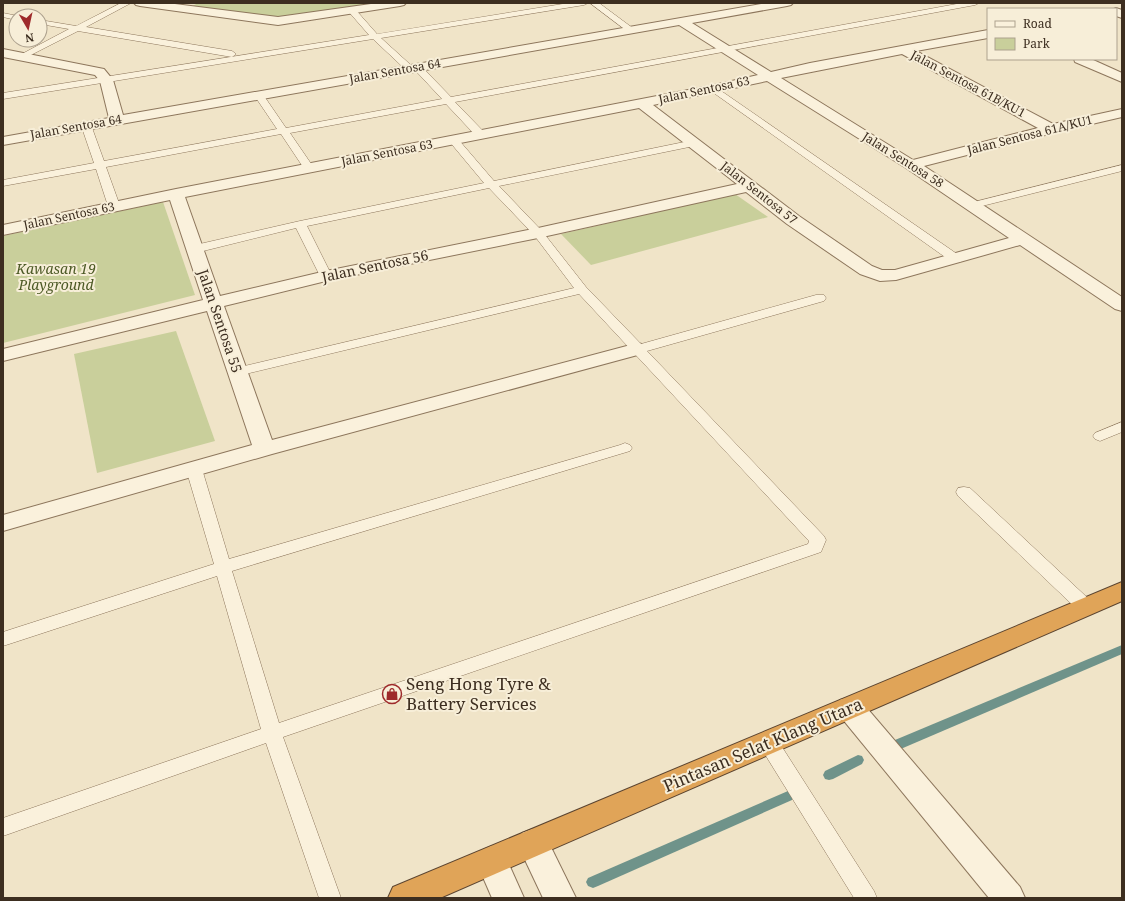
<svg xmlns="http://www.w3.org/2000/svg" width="1125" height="901" font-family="'Noto Serif',serif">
  <rect width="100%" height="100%" fill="#f0e4c8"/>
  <g fill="#c9cf9b">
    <path d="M198 3H400L299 19 187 9Z"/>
    <path d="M735 194 768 217 591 265 561 234Z"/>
    <path d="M163 202 195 295 3 343V236Z"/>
    <path d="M176 331 215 441 97 473 74 354Z"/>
  </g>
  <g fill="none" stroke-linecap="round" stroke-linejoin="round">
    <g fill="#6f938a" fill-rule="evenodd">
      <path d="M1122 645V654L903 748 899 749 895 748 893 744 895 740Z"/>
      <path d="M858 755 862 756 864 760 862 764 833 779 829 780 825 779 823 775 825 771Z"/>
      <path d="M788 791 792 792 794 796 792 800 598 886 593 888 588 886 586 882 588 878Z"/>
    </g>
    <g stroke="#8d765c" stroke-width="1">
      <g id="lane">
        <path d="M121 3H131L86 27 232 51 236 54 232 57 78 31 25 58 22 59 18 56 69 29 40 24V20L76 26Z"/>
        <path d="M569 3H588L584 5 381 38 413 67 417 64 420 65 451 97 962 3H979L975 5 455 102 484 132 485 134 484 136H476L446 104 290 133 314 168 309 171 305 170 281 134 106 167 120 206 114 209 108 206 96 169 3 186V180L94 163 81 125 86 122 91 125 104 161 277 129 254 95 259 92 262 93 286 128 442 99 413 68 409 71 406 70 373 39 3 99V93L369 35 348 11 352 9H355L377 34Z"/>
        <path d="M590 3H599L634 29 630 31H627Z"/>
        <path d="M3 13 18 16H16V20L3 17Z"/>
        <path d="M714 86 960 256 962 259 960 262H952L711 91 709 89Z"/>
        <path d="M454 138 458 139 494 181 694 140 698 141 699 143 694 146 499 186 542 231 586 287 641 344 816 295H824L826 298 824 301 647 351 824 536 826 540 821 552 283 737 341 898H319L266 743 3 836V818L261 729 217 576 3 646V632L214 564 186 469 189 465 194 464 199 465 202 469 229 559 620 445 625 443 630 445 632 448 630 451 232 571 279 723 808 544 809 541 579 294 237 376 232 375 230 372 232 369 574 288 534 235 489 188 307 226 332 276 330 279H322L320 276 296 228 195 253 191 252 189 249 191 246 300 221 484 183 449 141Z"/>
        <path d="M1122 165V171L974 208 968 205 970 203Z"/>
        <path d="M1122 422V432L1100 441 1095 439 1093 436 1095 433Z"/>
        <path d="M964 487 970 488 1092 602 1095 607 1092 612 1086 614 1080 612 958 496 956 492 958 488Z"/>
        <path d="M768 734 775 736 874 891 877 898H854L761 748 758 742 761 736Z"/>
      </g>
    </g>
    <g stroke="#8d765c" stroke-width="2">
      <g id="street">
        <path d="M134 3H167L278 17 378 3H406L404 5 400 6 278 25 140 6 136 5Z"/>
        <path d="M767 3H793L791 5 787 6 692 23 771 72 810 63 988 30V38L916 51 1053 124 1122 109V117L1053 133 924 166 1122 297V311L1115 309 1020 245 896 280 880 281 860 274 787 224 746 192 538 238 326 281 224 306 272 440 638 343 645 345 648 349 645 353 272 454 3 531V515L252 445 207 311 3 361V349L203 300 170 200 3 235V225L176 189 714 85 758 75 679 25 3 145V137L109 118 100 81 95 75 3 57V49L104 69 113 80 123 115ZM902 54 1038 128 913 160 781 78ZM767 81 906 168 1009 238 895 270H882L872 266 799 216 653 105ZM639 108 737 184 538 228 326 271 220 296 185 197Z"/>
        <path d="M1116 8 1122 10V18L1116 16V9H1114Z"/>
        <path d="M1074 59H1091L1122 73V82L1075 62Z"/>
        <path d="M850 697 860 700 1020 887 1025 898H989L840 716 836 708 840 700Z"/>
        <path d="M533 829 544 833 576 898H543L517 843 522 833Z"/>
        <path d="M492 846 503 851 524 898H492L476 861 481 851Z"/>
      </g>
    </g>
    <g stroke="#5b4430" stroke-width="2">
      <path id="highway" d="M1122 582V601L440 898H388L393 887Z"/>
    </g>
    <use href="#lane" fill="#faf1dc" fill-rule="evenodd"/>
    <use href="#street" fill="#faf1dc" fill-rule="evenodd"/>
    <use href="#highway" fill="#e0a458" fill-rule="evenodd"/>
  </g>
  <defs>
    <g id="shop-ring" transform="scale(1)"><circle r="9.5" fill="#f7eed8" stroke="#9e2a2b" stroke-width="1.5"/><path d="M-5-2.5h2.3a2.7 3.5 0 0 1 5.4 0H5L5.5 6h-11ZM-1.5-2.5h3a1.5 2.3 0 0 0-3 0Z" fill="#9e2a2b"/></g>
  </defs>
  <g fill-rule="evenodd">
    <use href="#shop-ring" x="392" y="694"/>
  </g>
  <g text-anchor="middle" stroke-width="4" stroke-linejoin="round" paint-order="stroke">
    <g font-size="12" fill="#3d2e20" stroke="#f7eed8">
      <text transform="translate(395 71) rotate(-10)" y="4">Jalan Sentosa 64</text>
      <text transform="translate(968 84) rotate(28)" y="4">Jalan Sentosa 61B/KU1</text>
      <text transform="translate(704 90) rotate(-12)" y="4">Jalan Sentosa 63</text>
      <text transform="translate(76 127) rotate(-10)" y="4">Jalan Sentosa 64</text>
      <text transform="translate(1030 135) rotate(-14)" y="4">Jalan Sentosa 61A/KU1</text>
      <text transform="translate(387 153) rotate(-11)" y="4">Jalan Sentosa 63</text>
      <text transform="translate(903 160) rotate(32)" y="4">Jalan Sentosa 58</text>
      <text transform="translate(759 193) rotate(38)" y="4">Jalan Sentosa 57</text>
      <text transform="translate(69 216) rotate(-12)" y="4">Jalan Sentosa 63</text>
    </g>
    <g font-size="14" fill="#3d2e20" stroke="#f7eed8">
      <text transform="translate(375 266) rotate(-12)" y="5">Jalan Sentosa 56</text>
      <text transform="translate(220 321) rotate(71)" y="5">Jalan Sentosa 55</text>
    </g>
    <g font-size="14" font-style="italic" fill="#4d5a26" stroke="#f7eed8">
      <text x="56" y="274">Kawasan 19<tspan x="56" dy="16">Playground</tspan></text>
    </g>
    <g font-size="17" fill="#3d2e20" stroke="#f7eed8" text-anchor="start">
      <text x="406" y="690">Seng Hong Tyre &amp;<tspan x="406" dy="20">Battery Services</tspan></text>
    </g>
    <g font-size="17" fill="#3d2e20" stroke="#f7eed8">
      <text transform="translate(763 745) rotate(-23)" y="6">Pintasan Selat Klang Utara</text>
    </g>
  </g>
  <rect width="1125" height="901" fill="none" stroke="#3d2e20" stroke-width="8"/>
  <rect x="987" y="8" width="130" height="52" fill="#f7eed8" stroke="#ada18e"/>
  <rect x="995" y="21" width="20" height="6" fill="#faf1dc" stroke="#ada18e"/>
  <text x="1023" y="28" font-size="12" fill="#3d2e20">Road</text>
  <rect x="995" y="38" width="20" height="12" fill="#c9cf9b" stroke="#ada18e"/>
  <text x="1023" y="48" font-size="12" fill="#3d2e20">Park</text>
  <g transform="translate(28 28) rotate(171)"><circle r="19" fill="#f7eed8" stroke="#ada18e"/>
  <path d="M0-3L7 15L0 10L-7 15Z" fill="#9e2a2b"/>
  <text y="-6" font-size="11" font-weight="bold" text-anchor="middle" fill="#3d2e20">N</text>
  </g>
</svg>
